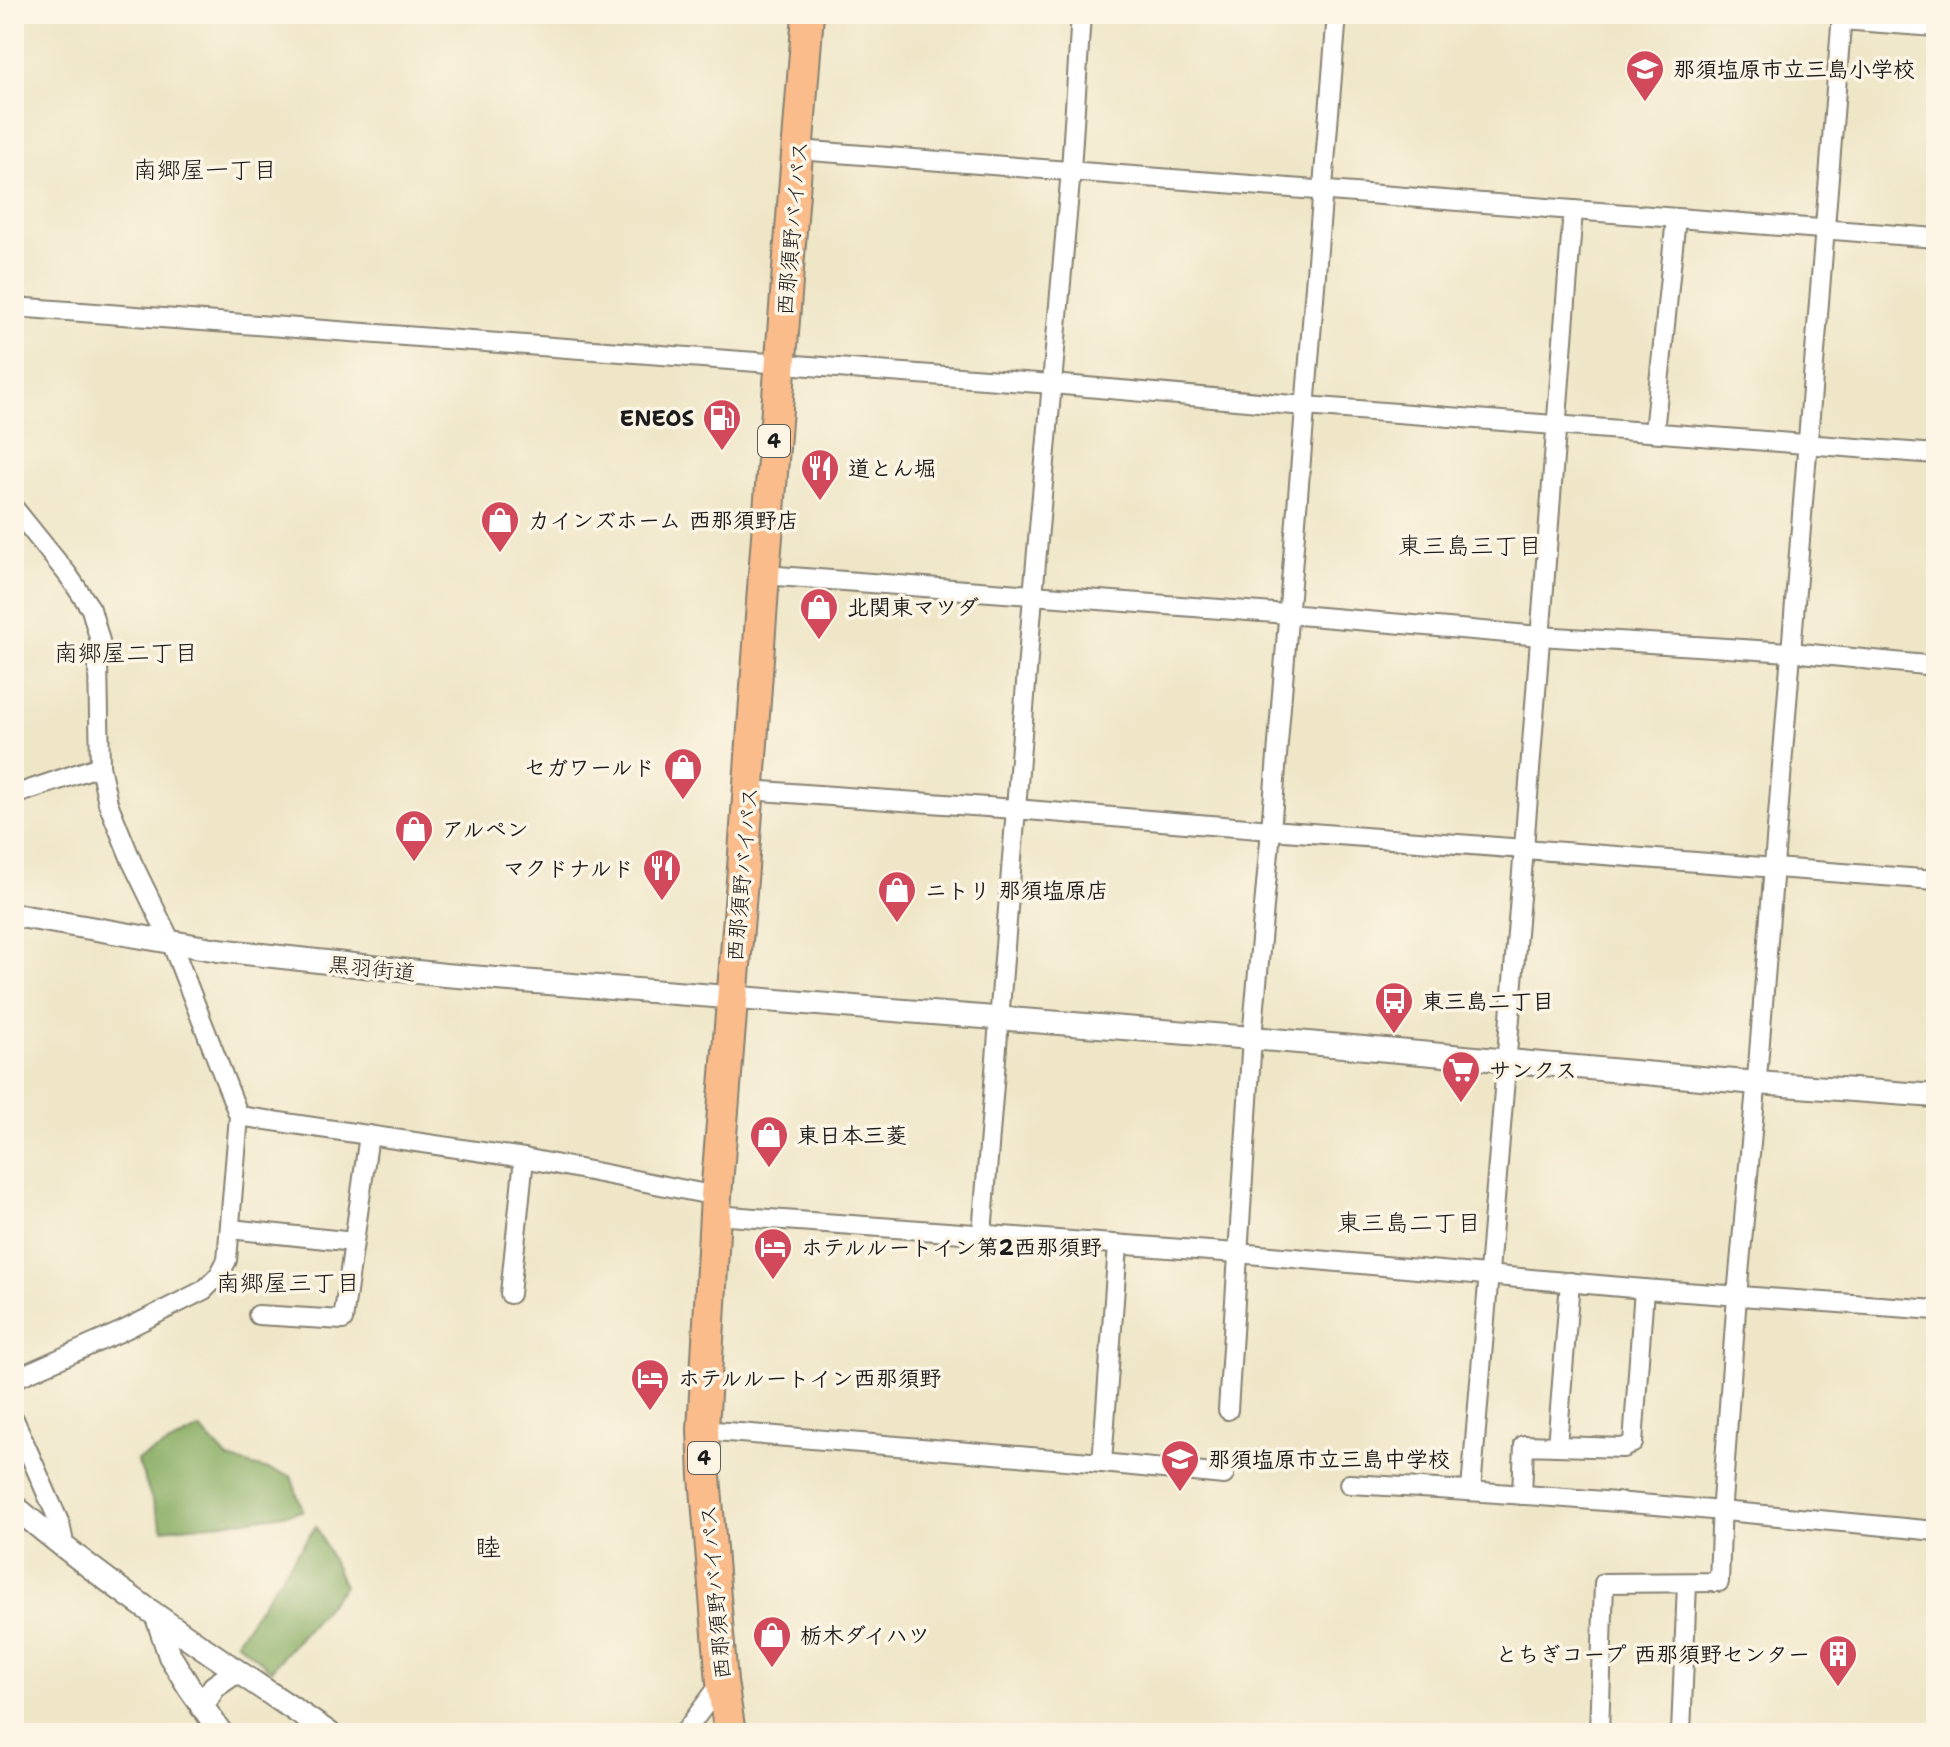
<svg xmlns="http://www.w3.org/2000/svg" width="1950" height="1747" font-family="'Shantell Sans','Klee One',sans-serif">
  <rect width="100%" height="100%" fill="#fcf5e5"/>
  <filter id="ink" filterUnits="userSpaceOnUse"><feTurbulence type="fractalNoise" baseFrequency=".0125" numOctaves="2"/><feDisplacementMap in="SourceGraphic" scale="16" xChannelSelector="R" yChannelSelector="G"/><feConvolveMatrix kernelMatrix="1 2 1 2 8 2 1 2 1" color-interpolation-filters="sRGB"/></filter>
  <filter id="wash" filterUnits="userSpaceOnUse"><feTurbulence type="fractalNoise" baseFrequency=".006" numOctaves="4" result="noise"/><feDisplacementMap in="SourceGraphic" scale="32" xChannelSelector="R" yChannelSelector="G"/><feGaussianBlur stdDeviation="1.8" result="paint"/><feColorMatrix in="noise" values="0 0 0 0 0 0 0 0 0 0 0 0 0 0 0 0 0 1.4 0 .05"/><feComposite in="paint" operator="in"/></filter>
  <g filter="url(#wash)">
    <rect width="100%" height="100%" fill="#efe6c8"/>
    <g fill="#87ac62" stroke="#52643f" stroke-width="2">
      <path d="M200 1429 228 1459 291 1476 303 1511 240 1521 163 1529 137 1460Z"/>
      <path d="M316 1526 344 1586 271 1670 236 1641Z"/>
    </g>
  </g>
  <g filter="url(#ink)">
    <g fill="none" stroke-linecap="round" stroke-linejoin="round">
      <g stroke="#868172" stroke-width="22">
        <g id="minor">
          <path d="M1841 20 1936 27"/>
          <path d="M798 150 1936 238"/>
          <path d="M14 307 1052 384 1305 406 1936 454"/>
          <path d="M1654 432 1676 218"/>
          <path d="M14 508 68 575 91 609 100 641 98 665 100 766 108 803 132 862 171 942 239 1116 227 1260 219 1275 204 1290 120 1332 14 1379"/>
          <path d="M764 575 1287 614 1540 636 1790 652 1936 666"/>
          <path d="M748 790 1015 809 1271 830 1936 880"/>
          <path d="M14 795 100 766"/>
          <path d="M239 1116 524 1158 716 1196"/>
          <path d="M715 1215 1237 1253 1644 1289 1936 1310"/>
          <path d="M230 1229 354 1242"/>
          <path d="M982 1234 1033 596 1071 170 1081 14"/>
          <path d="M510 1294 524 1158"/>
          <path d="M258 1315 343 1320 369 1135"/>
          <path d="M1228 1410 1252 1038 1271 830 1337 14"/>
          <path d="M14 1419 60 1524 63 1538 62 1547"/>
          <path d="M703 1430 1102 1463 1224 1475"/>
          <path d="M1557 1446 1570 1282"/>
          <path d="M1102 1463 1118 1246"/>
          <path d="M1349 1484C1545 1494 1740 1512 1936 1531"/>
          <path d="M1471 1490 1524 848 1573 210"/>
          <path d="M1522 1495 1524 1445 1623 1448 1633 1443 1644 1289"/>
          <path d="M684 1733 722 1682"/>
          <path d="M1599 1733 1604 1583 1719 1582 1722 1502 1737 1296 1758 1066 1842 14"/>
          <path d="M1681 1733 1687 1583"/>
        </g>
      </g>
      <g stroke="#868172" stroke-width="26">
        <g id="tertiary">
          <path d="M14 915 218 950 445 975 1252 1038 1757 1083 1936 1096"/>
          <path d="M14 1506C114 1591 221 1660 329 1733"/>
          <path d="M157 1617 170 1656 189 1687 221 1733"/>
          <path d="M202 1707 214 1687 237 1671"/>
        </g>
      </g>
      <g stroke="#868172" stroke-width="34">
        <path id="trunk" d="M730 1733 722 1682 705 1476 703 1430 716 1196 743 868 764 575 808 14"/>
      </g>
      <use href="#minor" stroke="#fff" stroke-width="18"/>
      <use href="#tertiary" stroke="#fff" stroke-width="22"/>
      <use href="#trunk" stroke="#fabc8b" stroke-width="30"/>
    </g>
  </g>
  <defs>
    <g id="school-pin" transform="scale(2)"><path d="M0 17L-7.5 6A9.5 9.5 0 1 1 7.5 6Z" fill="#d1495b" stroke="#fcf5e5"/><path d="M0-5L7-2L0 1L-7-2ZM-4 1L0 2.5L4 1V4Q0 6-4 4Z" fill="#fff"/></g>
    <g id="fuel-pin" transform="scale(2)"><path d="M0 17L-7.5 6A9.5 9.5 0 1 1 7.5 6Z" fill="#d1495b" stroke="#fcf5e5"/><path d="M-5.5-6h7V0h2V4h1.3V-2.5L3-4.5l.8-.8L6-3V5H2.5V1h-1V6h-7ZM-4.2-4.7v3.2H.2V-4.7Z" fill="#fff"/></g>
    <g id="restaurant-pin" transform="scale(2)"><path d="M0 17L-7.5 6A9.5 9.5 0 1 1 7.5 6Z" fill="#d1495b" stroke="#fcf5e5"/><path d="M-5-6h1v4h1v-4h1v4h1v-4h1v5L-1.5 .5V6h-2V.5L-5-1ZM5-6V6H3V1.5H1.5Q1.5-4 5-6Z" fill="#fff"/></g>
    <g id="shop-pin" transform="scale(2)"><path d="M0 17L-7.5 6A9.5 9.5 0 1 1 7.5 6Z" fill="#d1495b" stroke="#fcf5e5"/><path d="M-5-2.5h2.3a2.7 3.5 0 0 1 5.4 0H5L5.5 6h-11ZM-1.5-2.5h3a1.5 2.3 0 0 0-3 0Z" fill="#fff"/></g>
    <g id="bus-pin" transform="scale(2)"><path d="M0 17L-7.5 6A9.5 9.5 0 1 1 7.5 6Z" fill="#d1495b" stroke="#fcf5e5"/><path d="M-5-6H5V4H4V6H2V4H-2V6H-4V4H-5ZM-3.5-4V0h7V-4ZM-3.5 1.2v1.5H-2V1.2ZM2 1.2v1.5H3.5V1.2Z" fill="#fff"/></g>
    <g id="supermarket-pin" transform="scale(2)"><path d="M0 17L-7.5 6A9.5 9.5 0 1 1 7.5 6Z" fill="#d1495b" stroke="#fcf5e5"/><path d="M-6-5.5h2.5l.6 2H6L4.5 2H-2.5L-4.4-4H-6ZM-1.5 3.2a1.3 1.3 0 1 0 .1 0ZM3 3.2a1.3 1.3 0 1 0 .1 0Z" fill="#fff"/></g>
    <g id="hotel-pin" transform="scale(2)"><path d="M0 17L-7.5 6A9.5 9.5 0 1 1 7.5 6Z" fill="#d1495b" stroke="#fcf5e5"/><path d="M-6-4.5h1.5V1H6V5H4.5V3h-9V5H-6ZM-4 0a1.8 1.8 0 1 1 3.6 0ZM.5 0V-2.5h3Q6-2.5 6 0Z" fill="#fff"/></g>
    <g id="building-pin" transform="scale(2)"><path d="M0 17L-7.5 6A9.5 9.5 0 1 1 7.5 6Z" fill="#d1495b" stroke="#fcf5e5"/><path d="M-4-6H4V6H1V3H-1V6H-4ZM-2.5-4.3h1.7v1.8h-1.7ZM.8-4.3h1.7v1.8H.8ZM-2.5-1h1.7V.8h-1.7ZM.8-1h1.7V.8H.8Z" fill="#fff"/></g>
  </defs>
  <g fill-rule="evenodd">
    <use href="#school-pin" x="1645" y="69"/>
    <use href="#fuel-pin" x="722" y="418"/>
    <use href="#restaurant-pin" x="820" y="468"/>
    <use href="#shop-pin" x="500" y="520"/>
    <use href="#shop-pin" x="819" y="607"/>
    <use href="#shop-pin" x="683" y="767"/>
    <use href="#shop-pin" x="414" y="829"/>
    <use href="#restaurant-pin" x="662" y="868"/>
    <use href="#shop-pin" x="897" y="890"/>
    <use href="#bus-pin" x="1394" y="1001"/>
    <use href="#supermarket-pin" x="1461" y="1070"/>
    <use href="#shop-pin" x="769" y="1135"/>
    <use href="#hotel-pin" x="773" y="1247"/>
    <use href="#hotel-pin" x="650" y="1378"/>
    <use href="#school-pin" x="1180" y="1459"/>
    <use href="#shop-pin" x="772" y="1635"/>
    <use href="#building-pin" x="1838" y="1654"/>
  </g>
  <g text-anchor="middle" stroke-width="7" stroke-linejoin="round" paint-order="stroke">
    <g fill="#fcf5e5" stroke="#5f5d58" stroke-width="2">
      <rect x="758" y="425" width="32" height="32" rx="6"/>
      <rect x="688" y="1442" width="32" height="32" rx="6"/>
    </g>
    <g font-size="20" font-weight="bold" fill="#1c1c1c">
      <text x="774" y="448">4</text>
      <text x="704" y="1465">4</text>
    </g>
    <g font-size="22" font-weight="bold" fill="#1c1c1c" stroke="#fcf5e5" text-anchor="start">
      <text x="1673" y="77">那須塩原市立三島小学校</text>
      <text x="694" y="426" text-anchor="end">ENEOS</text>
      <text x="848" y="476">道とん堀</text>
      <text x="528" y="528">カインズホーム 西那須野店</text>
      <text x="847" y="615">北関東マツダ</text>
      <text x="655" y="775" text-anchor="end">セガワールド</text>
      <text x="442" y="837">アルペン</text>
      <text x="634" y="876" text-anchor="end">マクドナルド</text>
      <text x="925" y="898">ニトリ 那須塩原店</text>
      <text x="1422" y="1009">東三島二丁目</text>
      <text x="1489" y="1078">サンクス</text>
      <text x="797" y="1143">東日本三菱</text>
      <text x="801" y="1255">ホテルルートイン第2西那須野</text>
      <text x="678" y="1386">ホテルルートイン西那須野</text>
      <text x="1208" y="1467">那須塩原市立三島中学校</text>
      <text x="800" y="1643">栃木ダイハツ</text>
      <text x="1810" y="1662" text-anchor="end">とちぎコープ 西那須野センター</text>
    </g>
    <g font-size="22" fill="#1c1c1c" stroke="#fcf5e5">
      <text transform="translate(792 228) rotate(-85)" y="8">西那須野バイパス</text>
      <text transform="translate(742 874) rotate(-85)" y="8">西那須野バイパス</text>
      <text transform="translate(372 968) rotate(6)" y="8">黒羽街道</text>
      <text transform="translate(715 1592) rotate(-95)" y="8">西那須野バイパス</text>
    </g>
    <g font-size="24" fill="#1c1c1c" stroke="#fcf5e5">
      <text x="205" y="178">南郷屋一丁目</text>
      <text x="1470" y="554">東三島三丁目</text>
      <text x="126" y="661">南郷屋二丁目</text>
      <text x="1409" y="1231">東三島二丁目</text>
      <text x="288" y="1291">南郷屋三丁目</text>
    </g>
    <g font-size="26" fill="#1c1c1c" stroke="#fcf5e5">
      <text x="488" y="1556">睦</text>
    </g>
  </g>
  <rect width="1950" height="1747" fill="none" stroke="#fcf5e5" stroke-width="48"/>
</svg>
